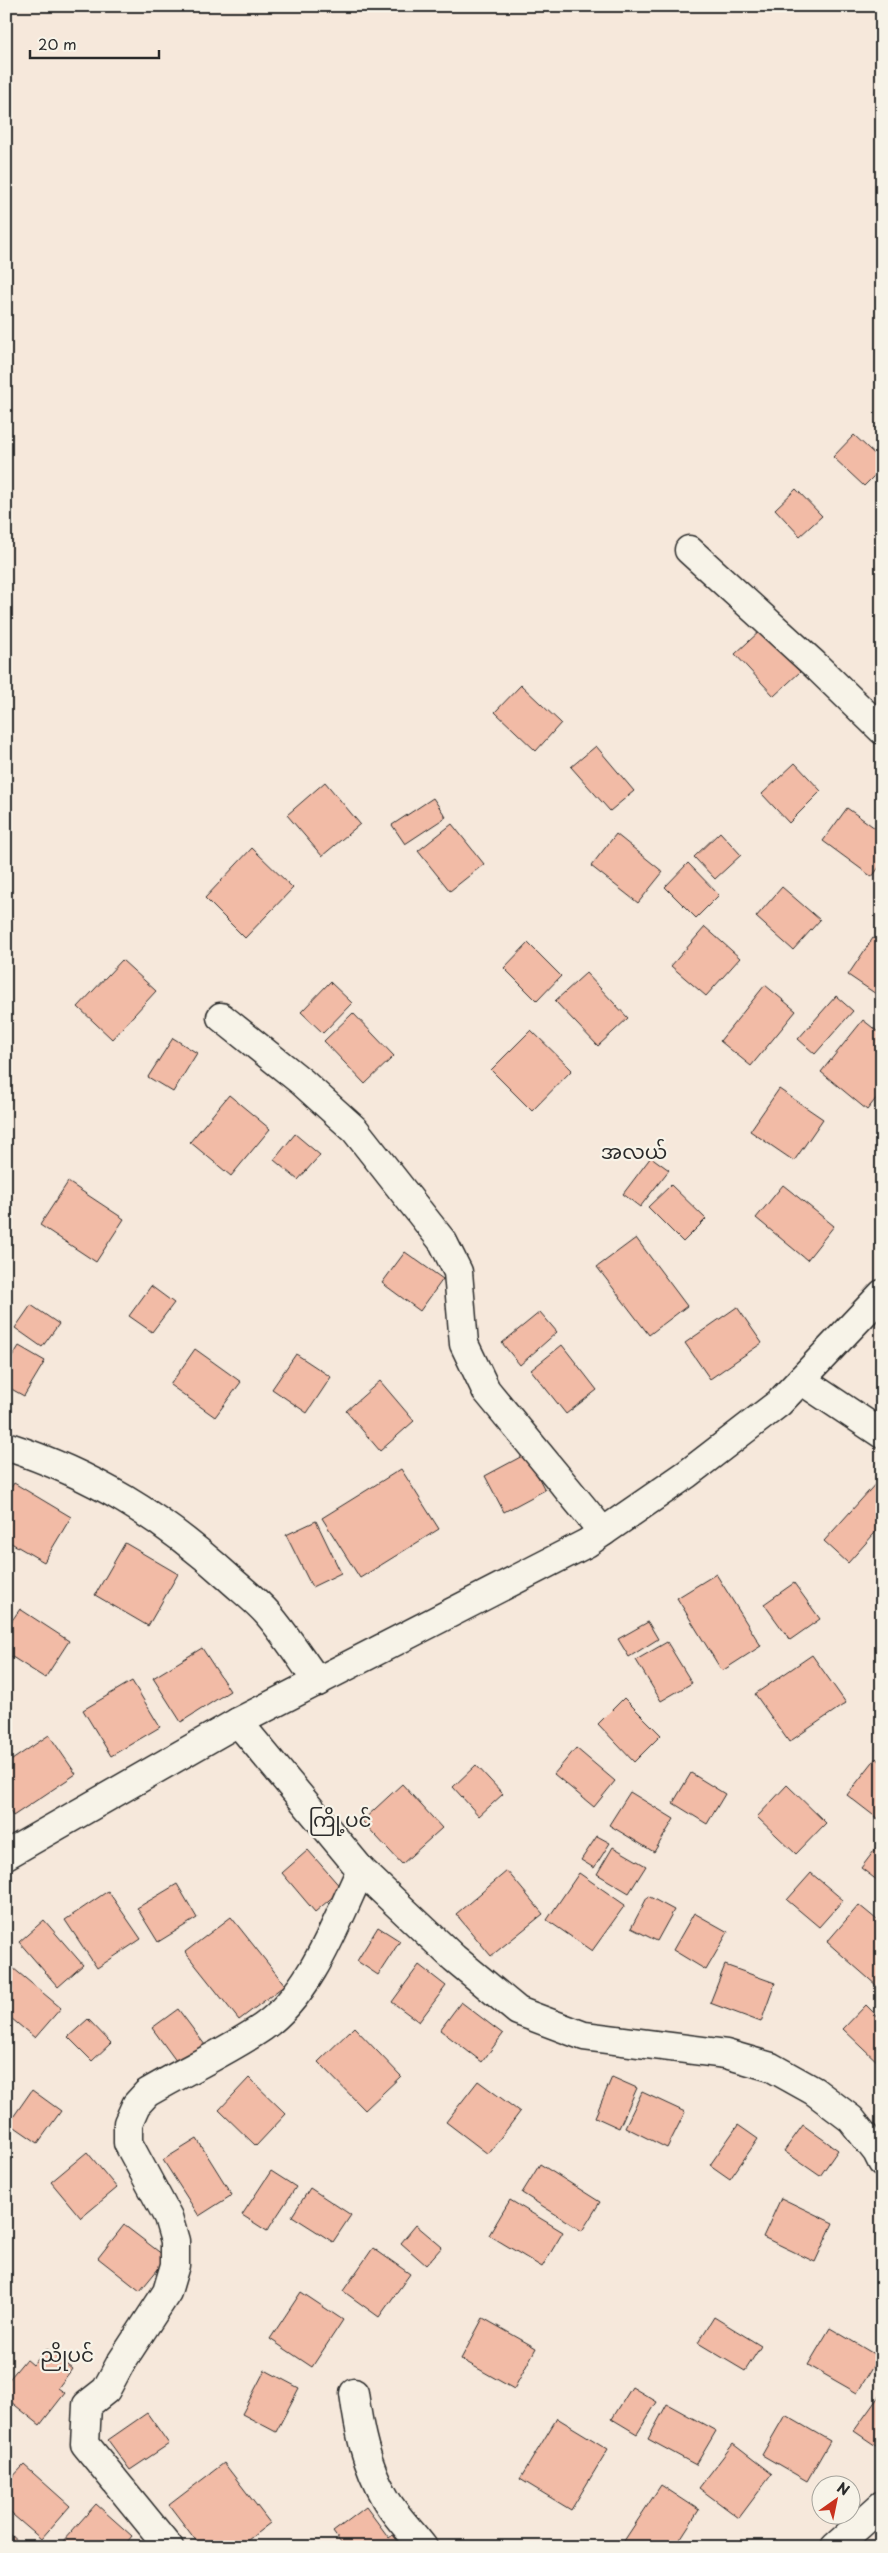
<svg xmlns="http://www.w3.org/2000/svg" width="888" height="2553" font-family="'Playpen Sans','Noto Sans Myanmar',sans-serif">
  <rect width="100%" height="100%" fill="#f6e8db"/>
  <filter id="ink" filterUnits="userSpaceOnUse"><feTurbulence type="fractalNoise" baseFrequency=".02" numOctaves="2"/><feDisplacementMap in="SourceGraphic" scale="10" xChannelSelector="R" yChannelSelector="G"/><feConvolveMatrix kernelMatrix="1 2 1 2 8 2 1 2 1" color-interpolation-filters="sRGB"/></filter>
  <g filter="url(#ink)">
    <g fill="#f2bba6" stroke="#2b2b2b">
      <path d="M854 435 882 461V468L864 486 833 457Z"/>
      <path d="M796 489 822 516 800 536 775 509Z"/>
      <path d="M761 630 800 672 774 696 735 654Z"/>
      <path d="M521 685 561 723 536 751 495 712Z"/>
      <path d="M596 746 634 791 610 811 571 767Z"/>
      <path d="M795 763 821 791 789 823 762 794Z"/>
      <path d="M325 782 360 824 322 856 287 815Z"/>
      <path d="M433 798 446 817 405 844 392 825Z"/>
      <path d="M847 808 882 833V863L872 877 823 841Z"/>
      <path d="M452 824 484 864 450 891 418 851Z"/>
      <path d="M720 832 741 855 715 879 694 857Z"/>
      <path d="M616 834 663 872 638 903 591 866Z"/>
      <path d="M252 848 293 888 245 938 205 898Z"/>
      <path d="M688 863 719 895 696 918 665 887Z"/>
      <path d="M782 887 820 920 793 950 756 917Z"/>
      <path d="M705 927 740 958 706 996 671 966Z"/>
      <path d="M873 938 882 944V998L848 975Z"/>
      <path d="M528 943 561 976 537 1001 504 968Z"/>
      <path d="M122 960 156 991 112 1039 78 1007Z"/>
      <path d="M586 973 628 1018 598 1046 555 1001Z"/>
      <path d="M330 982 352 1003 323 1033 301 1012Z"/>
      <path d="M765 985 796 1011 751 1066 720 1041Z"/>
      <path d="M836 996 853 1011 815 1054 798 1039Z"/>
      <path d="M353 1013 394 1056 365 1084 324 1041Z"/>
      <path d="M863 1020 882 1035V1091L867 1110 821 1072Z"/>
      <path d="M531 1030 572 1070 532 1111 491 1070Z"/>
      <path d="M173 1038 197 1053 173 1092 148 1077Z"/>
      <path d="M779 1089 823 1119 794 1161 750 1131Z"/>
      <path d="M229 1095 270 1129 231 1176 190 1142Z"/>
      <path d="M295 1134 320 1155 298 1180 274 1160Z"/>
      <path d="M651 1157 669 1170 640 1207 623 1194Z"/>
      <path d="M68 1182 124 1219 96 1262 40 1225Z"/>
      <path d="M671 1185 706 1219 683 1242 648 1207Z"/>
      <path d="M783 1185 834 1226 807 1260 756 1218Z"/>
      <path d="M636 1238 687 1306 649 1335 597 1267Z"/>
      <path d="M405 1252 443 1279 420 1311 382 1283Z"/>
      <path d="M151 1286 174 1303 152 1332 129 1316Z"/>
      <path d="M31 1305 59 1324 42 1347 15 1328Z"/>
      <path d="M737 1307 762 1343 710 1379 685 1343Z"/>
      <path d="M540 1312 557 1332 520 1365 502 1343Z"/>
      <path d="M562 1345 597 1390 566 1414 531 1370Z"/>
      <path d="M19 1346 45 1361 24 1396 6 1386V1367Z"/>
      <path d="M195 1349 241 1382 215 1417 170 1385Z"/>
      <path d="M296 1354 331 1377 307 1413 272 1389Z"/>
      <path d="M380 1381 414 1421 380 1451 346 1411Z"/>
      <path d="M526 1454 545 1490 504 1512 485 1476Z"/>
      <path d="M401 1469 439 1529 360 1578 322 1518Z"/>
      <path d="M878 1481 882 1484V1525L848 1563 824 1541Z"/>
      <path d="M14 1483 71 1517 44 1562 6 1540V1495Z"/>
      <path d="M316 1521 341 1573 312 1587 286 1535Z"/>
      <path d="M125 1543 178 1574 148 1626 95 1595Z"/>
      <path d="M716 1574 761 1646 722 1671 677 1598Z"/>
      <path d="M794 1583 820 1619 790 1640 764 1604Z"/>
      <path d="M20 1609 69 1641 45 1678 6 1653V1629Z"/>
      <path d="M648 1622 658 1639 629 1657 618 1639Z"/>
      <path d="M667 1642 692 1683 661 1701 636 1660Z"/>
      <path d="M202 1648 230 1691 181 1722 153 1678Z"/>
      <path d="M812 1655 846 1703 789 1742 755 1694Z"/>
      <path d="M132 1681 160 1727 111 1756 83 1710Z"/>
      <path d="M624 1698 661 1735 634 1762 598 1724Z"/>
      <path d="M49 1735 76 1774 13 1816 6 1805V1764Z"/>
      <path d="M576 1748 615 1781 594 1807 554 1774Z"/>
      <path d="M876 1758 882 1763V1822L847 1795Z"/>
      <path d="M476 1765 503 1794 479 1816 453 1787Z"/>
      <path d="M691 1773 725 1794 707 1824 673 1803Z"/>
      <path d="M402 1784 442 1828 402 1864 362 1821Z"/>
      <path d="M787 1785 826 1823 796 1854 757 1817Z"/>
      <path d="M630 1792 674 1819 654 1852 609 1825Z"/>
      <path d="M597 1836 610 1843 594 1868 581 1860Z"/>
      <path d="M880 1843 882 1844V1884L861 1868Z"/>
      <path d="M613 1847 646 1866 629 1893 597 1874Z"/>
      <path d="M308 1850 342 1889 315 1912 282 1873Z"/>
      <path d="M507 1871 543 1914 491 1956 456 1914Z"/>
      <path d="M579 1873 625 1905 592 1951 547 1920Z"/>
      <path d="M811 1873 843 1900 819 1927 787 1900Z"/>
      <path d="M177 1884 197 1918 158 1942 137 1908Z"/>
      <path d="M108 1891 141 1939 97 1968 65 1920Z"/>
      <path d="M648 1896 674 1910 657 1941 631 1928Z"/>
      <path d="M859 1905 882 1924V1981L877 1986 827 1942Z"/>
      <path d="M694 1913 728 1932 706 1970 673 1950Z"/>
      <path d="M231 1917 285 1985 239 2020 185 1952Z"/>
      <path d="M44 1920 83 1965 58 1987 19 1942Z"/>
      <path d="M378 1927 400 1941 378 1975 357 1961Z"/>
      <path d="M419 1965 446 1986 419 2022 392 2002Z"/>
      <path d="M725 1965 775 1983 761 2022 710 2003Z"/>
      <path d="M13 1968 61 2008 35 2038 6 2014V1976Z"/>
      <path d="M461 2002 503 2034 482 2062 440 2030Z"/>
      <path d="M866 2005 882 2021V2066L843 2029Z"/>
      <path d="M178 2009 208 2049 182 2069 152 2028Z"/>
      <path d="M88 2019 111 2043 92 2061 68 2037Z"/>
      <path d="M354 2027 401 2076 365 2110 318 2062Z"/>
      <path d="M612 2077 637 2088 619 2128 595 2117Z"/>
      <path d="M249 2078 286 2114 256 2146 219 2110Z"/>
      <path d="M478 2081 520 2112 488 2154 446 2122Z"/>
      <path d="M32 2090 61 2111 38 2143 9 2123Z"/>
      <path d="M642 2092 685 2112 667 2148 625 2127Z"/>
      <path d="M738 2125 758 2139 730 2179 710 2165Z"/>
      <path d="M803 2125 838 2150 820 2176 784 2151Z"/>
      <path d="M197 2139 232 2195 199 2216 163 2160Z"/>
      <path d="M87 2152 117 2188 81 2218 51 2182Z"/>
      <path d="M540 2164 600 2202 582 2231 522 2193Z"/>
      <path d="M271 2171 296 2187 267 2231 242 2215Z"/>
      <path d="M310 2188 351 2215 333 2242 292 2216Z"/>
      <path d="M781 2198 833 2223 815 2262 763 2237Z"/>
      <path d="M510 2200 563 2232 542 2267 489 2235Z"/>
      <path d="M124 2225 167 2258 140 2291 98 2258Z"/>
      <path d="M416 2225 442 2247 426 2265 401 2243Z"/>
      <path d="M373 2248 410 2274 379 2317 343 2291Z"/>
      <path d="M301 2292 343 2320 312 2367 270 2339Z"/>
      <path d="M714 2317 761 2346 745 2371 698 2343Z"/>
      <path d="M483 2318 536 2348 514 2389 461 2359Z"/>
      <path d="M830 2328 879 2357 857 2393 808 2365Z"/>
      <path d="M47 2349 72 2369 58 2388 65 2393 40 2425 6 2398V2383L26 2359 33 2365Z"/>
      <path d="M265 2370 299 2388 276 2432 242 2414Z"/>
      <path d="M632 2387 657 2402 637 2434 612 2419Z"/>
      <path d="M882 2392V2450L854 2431Z"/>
      <path d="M667 2404 716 2431 696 2465 648 2439Z"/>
      <path d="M147 2413 169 2444 130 2470 108 2440Z"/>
      <path d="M785 2415 830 2441 807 2481 762 2455Z"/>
      <path d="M557 2418 608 2449 571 2510 520 2479Z"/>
      <path d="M733 2444 772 2474 739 2518 699 2488Z"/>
      <path d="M224 2463 270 2523 239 2547H201L169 2505Z"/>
      <path d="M24 2465 70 2506 41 2539 6 2509V2484Z"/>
      <path d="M661 2485 699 2510 675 2547H633L624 2541Z"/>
      <path d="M96 2504 132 2536 123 2547H69L63 2541Z"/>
      <path d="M366 2507 389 2538 393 2535 402 2547H344L333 2532Z"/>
      <path d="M7 2531 24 2547H6Z"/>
    </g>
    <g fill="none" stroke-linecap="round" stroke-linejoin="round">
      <g stroke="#2b2b2b" stroke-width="31">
        <g id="street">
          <path d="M689 550 814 664 882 730"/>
          <path d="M221 1017 302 1082 355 1130 443 1242 458 1272 464 1344 486 1390 603 1532"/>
          <path d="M801 1380 882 1434"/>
          <path d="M6 1446C94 1475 161 1516 229 1578 242 1590 257 1601 268 1614 286 1635 301 1659 318 1682"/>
          <path d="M238 1722 361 1870 454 1958 518 2011 584 2036 726 2054 771 2067 814 2091 851 2119 877 2152 882 2162"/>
          <path d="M6 1855 238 1722 587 1543 687 1474 779 1403 882 1294"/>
          <path d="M354 2393C359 2431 366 2465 385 2498 395 2516 411 2531 423 2547"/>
          <path d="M169 2547 85 2444 87 2405 106 2390 120 2364 167 2292 175 2265V2241L168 2217 128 2143V2123L136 2105 147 2093C184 2071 228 2051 263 2027 312 1992 336 1922 361 1870"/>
          <path d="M835 2547 882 2505"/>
        </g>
      </g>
      <use href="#street" stroke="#f7f3e8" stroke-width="28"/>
    </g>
  </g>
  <g text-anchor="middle" stroke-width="4.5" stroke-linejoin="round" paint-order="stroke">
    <g font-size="20" fill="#2b2b2b" stroke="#f7f3e8">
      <text x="634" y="1159">အလယ်</text>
      <text x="340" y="1827">ကြို့ပင်</text>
      <text x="67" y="2362">ညိုပင်</text>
    </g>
  </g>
  <rect width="888" height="2553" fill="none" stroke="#f7f3e8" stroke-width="25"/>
  <rect x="12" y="12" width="863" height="2528" fill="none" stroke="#2b2b2b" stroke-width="2" filter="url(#ink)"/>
  <g transform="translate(836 2500) rotate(33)"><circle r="24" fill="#f7f3e8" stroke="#a5a39c"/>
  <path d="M0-4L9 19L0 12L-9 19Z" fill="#c8321e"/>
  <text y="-8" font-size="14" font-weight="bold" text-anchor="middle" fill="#2b2b2b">N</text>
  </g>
  <path d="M30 50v8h129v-8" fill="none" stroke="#2b2b2b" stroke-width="2.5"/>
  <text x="38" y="50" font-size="15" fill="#2b2b2b" stroke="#f7f3e8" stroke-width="4" paint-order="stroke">20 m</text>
</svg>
